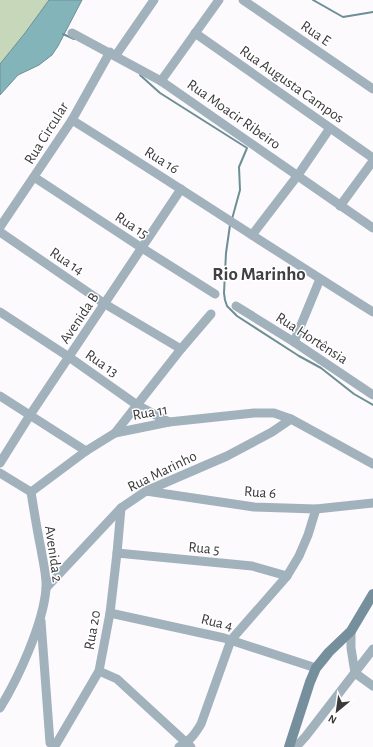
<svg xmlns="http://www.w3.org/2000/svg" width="373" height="747" font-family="'Alegreya Sans',sans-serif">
  <rect width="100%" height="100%" fill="#fdfafe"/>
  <path fill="#c7d7ba" d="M0 0H49L25 33 0 64Z"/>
  <path fill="#83b4ba" stroke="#6d8f94" d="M49 0H82L58 46 52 55 39 65 18 75 0 95V64L25 33Z"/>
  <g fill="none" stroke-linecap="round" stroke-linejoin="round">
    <g stroke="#6d8f94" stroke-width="2">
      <path d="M313 0 343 17 373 12"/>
      <path d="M63 34 74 39"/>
      <path d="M140 75 160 93 247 148 239 167 240 190 232 219"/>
      <path d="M230 225 226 253 224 293 225 300 227 306 237 316 299 356 321 368 354 394 373 405"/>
    </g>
    <g stroke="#a2b2bc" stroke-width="9">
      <path d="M243 0 373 89"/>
      <path d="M72 33 161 81 373 228"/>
      <path d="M195 33 373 158"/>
      <path d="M116 55 154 0"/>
      <path d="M161 81 219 0"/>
      <path d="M72 120C173 183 272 249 373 312"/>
      <path d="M34 177 142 248 215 294"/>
      <path d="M340 206 373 161"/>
      <path d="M0 227 72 120 110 52"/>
      <path d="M0 232 105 304 181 349"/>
      <path d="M252 235 298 175 330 128"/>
      <path d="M236 306 294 342 373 395"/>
      <path d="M0 312 69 357 137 405 169 422"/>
      <path d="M294 342 320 279"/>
      <path d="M0 396 86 451"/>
      <path d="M115 433 181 349 211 314"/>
      <path d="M0 463 30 415 181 189"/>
      <path d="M0 473 31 492"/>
      <path d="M146 491 254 507 316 509 373 503"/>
      <path d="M31 492 86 451 115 433 169 422 254 413H274L291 419 373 464"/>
      <path d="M117 553 252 566 287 576"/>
      <path d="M46 588 121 508 146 491 227 456 272 432 291 419"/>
      <path d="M110 613 224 638 316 668"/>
      <path d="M41 621 50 743"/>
      <path d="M351 631V648L355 673 373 686"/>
      <path d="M99 671 117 679 191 747"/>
      <path d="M0 708C19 677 43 624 46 589 47 576 43 562 41 549 37 530 34 511 31 492"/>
      <path d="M55 746 99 671 110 613 117 553 121 508"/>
      <path d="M179 747C190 741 195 734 201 724L231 640 287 576 299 556 308 535 316 509"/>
      <path d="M296 747 306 736 373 649"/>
    </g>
    <path stroke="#768f9d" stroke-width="10" d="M289 747 310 682 316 668 329 652 351 631 373 594"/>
  </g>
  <g text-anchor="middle" stroke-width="3" stroke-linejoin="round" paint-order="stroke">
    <g font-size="15" fill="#3a393b" stroke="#fff">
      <text transform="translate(316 33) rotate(34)" y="5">Rua E</text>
      <text transform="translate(292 84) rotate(35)" y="5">Rua Augusta Campos</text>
      <text transform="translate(234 114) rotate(35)" y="5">Rua Moacir Ribeiro</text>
      <text transform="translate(46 133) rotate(-58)" y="5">Rua Circular</text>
      <text transform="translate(162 160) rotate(32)" y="5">Rua 16</text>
      <text transform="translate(132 225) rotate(33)" y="5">Rua 15</text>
      <text transform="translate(67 261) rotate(34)" y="5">Rua 14</text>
      <text transform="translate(79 318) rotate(-56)" y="5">Avenida B</text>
      <text transform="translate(312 338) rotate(33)" y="5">Rua Hortênsia</text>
      <text transform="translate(102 363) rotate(35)" y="5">Rua 13</text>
      <text transform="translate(150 412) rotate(-10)" y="5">Rua 11</text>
      <text transform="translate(162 471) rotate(-26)" y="5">Rua Marinho</text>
      <text transform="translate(260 492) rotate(4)" y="5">Rua 6</text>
      <text transform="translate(204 548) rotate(5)" y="5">Rua 5</text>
      <text transform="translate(54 554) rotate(82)" y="5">Avenida 2</text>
      <text transform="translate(217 622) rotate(14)" y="5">Rua 4</text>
      <text transform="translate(92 630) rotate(-80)" y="5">Rua 20</text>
    </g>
    <g font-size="19" font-weight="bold" fill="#414042" stroke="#fff">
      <text x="259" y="280">Rio Marinho</text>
    </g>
  </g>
  <g transform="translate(337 711) rotate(209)" stroke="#ffffff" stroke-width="3" paint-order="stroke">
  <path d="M0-3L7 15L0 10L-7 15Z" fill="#3a393b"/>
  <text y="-6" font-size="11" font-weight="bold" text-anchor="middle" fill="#3a393b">N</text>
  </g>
</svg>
